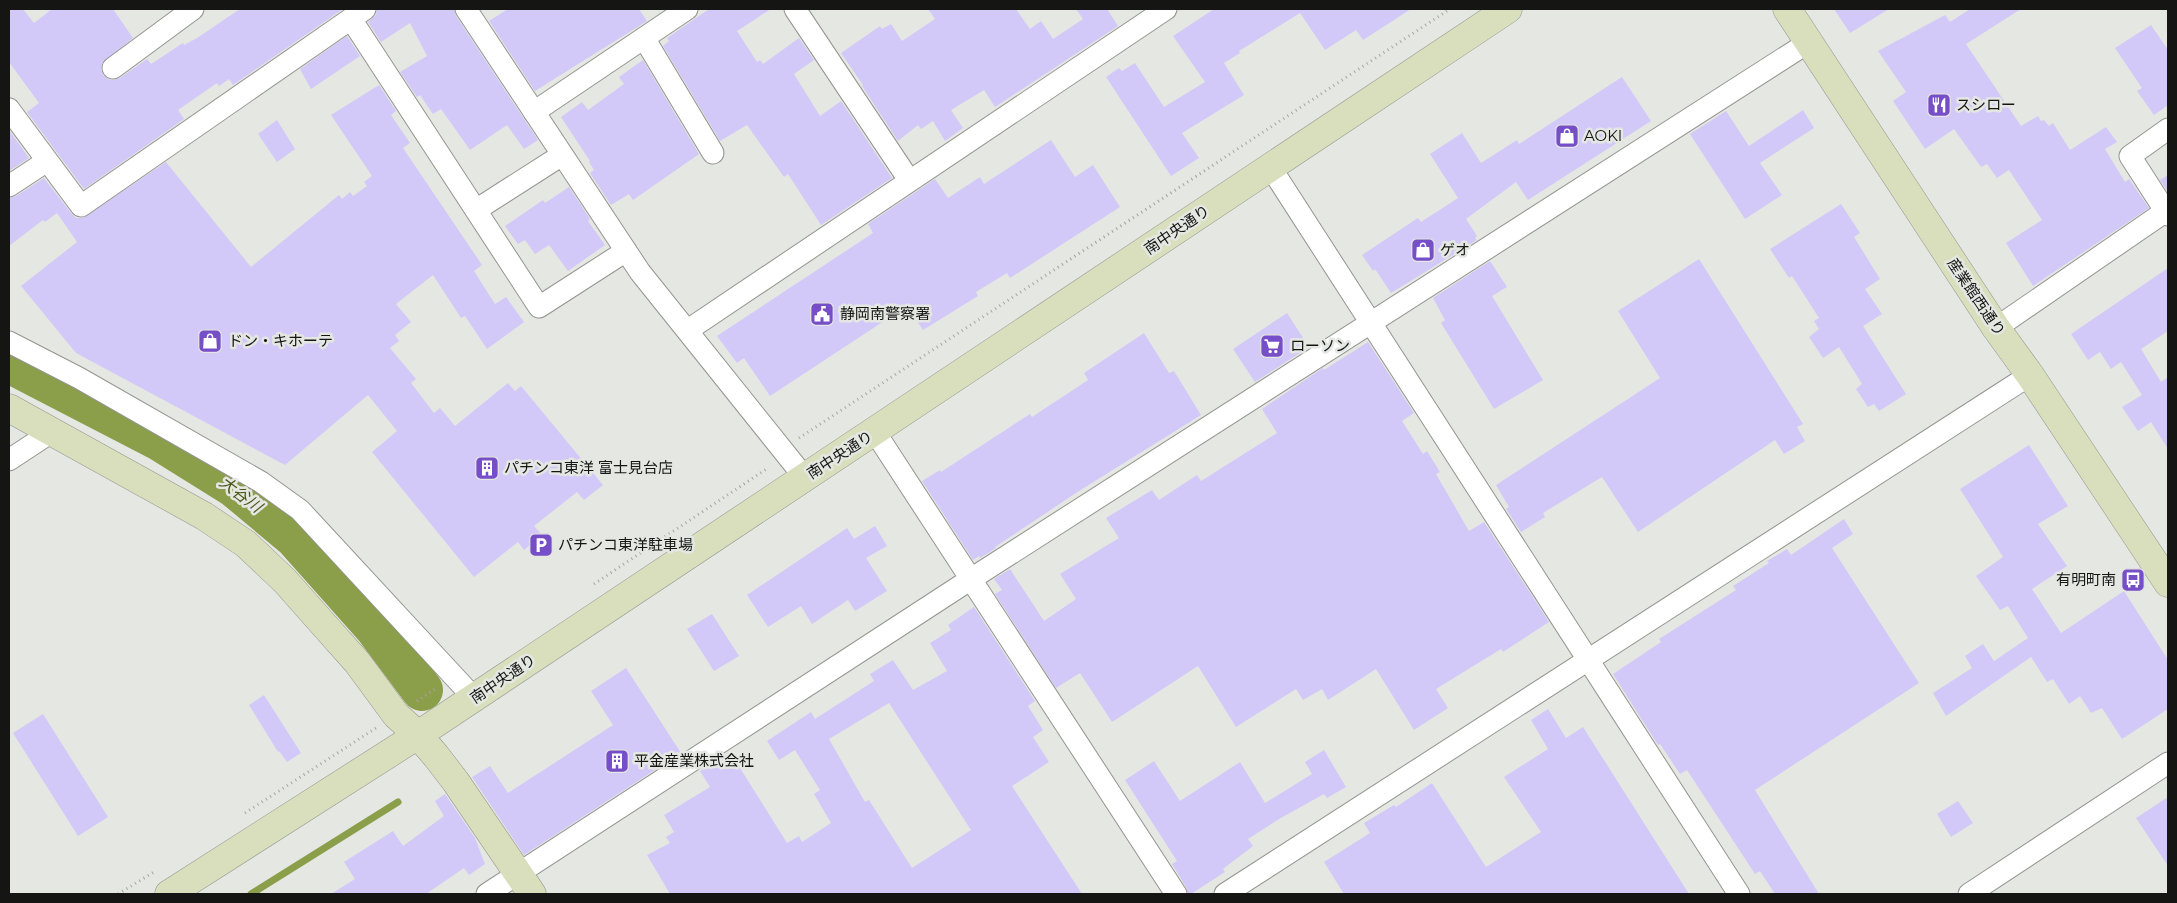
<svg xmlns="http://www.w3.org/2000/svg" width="2177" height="903" font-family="Montserrat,'Noto Sans JP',sans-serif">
  <rect width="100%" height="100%" fill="#e5e7e2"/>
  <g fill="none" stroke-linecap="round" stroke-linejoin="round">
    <path stroke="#8b9e4a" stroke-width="7" d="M251 894 398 802"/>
    <path stroke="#8b9e4a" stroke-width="42" d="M9 362 158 439 235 487 295 537 375 627 422 690"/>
  </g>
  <g fill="#d3c9f9" fill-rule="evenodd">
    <path d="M9 9H23L34 23 52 9H113L133 38 102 63 101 69 103 75 108 79 114 80 120 78 147 59 151 64 183 43 184 45 197 38 240 9H343L233 85 229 79 219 86 217 83 178 110 184 119 84 189 27 112 39 103 9 62Z"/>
    <path d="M377 9H454L456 16 538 140 524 149 507 125 470 150 441 109 433 114 420 95 417 97 400 72 427 56 410 23 381 42 368 22 376 15Z"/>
    <path d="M508 9H639L647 21 535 91 489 21Z"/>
    <path d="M709 9H771L737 31 757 62 760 60 763 64 799 38 814 60 794 74 820 116 841 101 892 178 821 225 788 174 784 177 747 125 720 141 663 46 669 41 667 38Z"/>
    <path d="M928 9H1016L1030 29 1041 21 1053 39 1083 19 1076 9H1107L1118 26 995 107 984 90 951 110 963 128 945 141 933 121 921 129 918 125 898 141 862 86 863 85 841 53 880 26 882 29 891 24 902 41 935 19Z"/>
    <path d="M1214 9H1411L1363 40 1356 30 1325 50 1300 13 1239 51 1240 53 1224 63 1244 95 1182 133 1199 158 1171 176 1106 77 1119 68 1122 71 1135 63 1164 107 1205 82 1173 36Z"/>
    <path d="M1834 9H1889L1850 33Z"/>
    <path d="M1970 9H2021L1966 44 2021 126 2038 116 2041 121 2044 120 2049 126 2053 123 2070 150 2106 127 2117 142 2105 149 2125 182 2129 179 2149 208 2033 286 2006 243 2042 220 2009 170 1997 178 1987 164 1981 167 1954 129 1925 149 1893 101 1906 92 1878 51 1945 15 1950 22Z"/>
    <path d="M2151 25 2168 50V105L2154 115 2137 91 2142 88 2115 48Z"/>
    <path d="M347 36 360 56 311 89 300 69Z"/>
    <path d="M643 60 699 154 633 200 629 194 611 205 590 173 594 170 589 162 590 161 561 117 582 102 588 110 624 84 619 77Z"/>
    <path d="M1622 77 1651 121 1528 200 1516 182 1466 219 1477 236 1475 238 1477 240 1391 293 1375 269 1373 271 1362 255 1418 218 1421 222 1458 198 1430 154 1462 133 1481 163 1517 140 1519 144Z"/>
    <path d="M379 85 396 111 391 115 410 143 403 148 482 265 474 271 495 304 506 297 524 322 487 349 465 316 461 318 433 275 396 304 411 322 395 335 399 341 390 348 416 379 411 383 434 413 440 408 455 426 508 383 515 391 521 386 603 485 584 500 577 492 534 526 542 535 524 550 518 542 474 577 372 452 397 431 368 395 285 465 76 353 21 286 77 242 57 213 45 222 43 220 9 246V198L16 196 44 178 71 213 76 218H83L166 162 251 267 339 195 342 199 350 192 353 196 367 186 364 182 372 176 331 115Z"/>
    <path d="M1803 110 1814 128 1760 163 1782 195 1745 219 1690 134 1726 111 1749 146Z"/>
    <path d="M277 120 295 149 277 162 258 134Z"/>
    <path d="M9 130 29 158 9 171Z"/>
    <path d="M1051 140 1075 177 1093 165 1120 207 1010 278 1007 273 976 292 978 296 923 330 907 306 770 396 744 358 737 363 717 336 873 233 868 224 935 179 948 198 980 177 984 184Z"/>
    <path d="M2168 175V192L2160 180Z"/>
    <path d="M569 187 590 219 588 221 605 245 568 271 549 245 535 254 525 240 518 244 505 226 543 200 545 203Z"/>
    <path d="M1841 204 1860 233 1854 237 1880 279 1865 289 1882 314 1863 326 1906 394 1879 411 1874 404 1868 407 1856 389 1862 384 1839 347 1823 358 1809 337 1819 329 1814 321 1819 318 1792 276 1789 278 1770 249Z"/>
    <path d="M1699 259 1803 424 1797 427 1805 441 1784 454 1775 440 1638 532 1602 477 1543 513 1545 517 1521 532 1506 509 1509 507 1496 485 1660 378 1618 311Z"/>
    <path d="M1490 261 1507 287 1492 296 1543 380 1494 409 1441 323 1445 320 1433 298Z"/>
    <path d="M2168 268V331L2141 349 2161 382 2168 377V449L2151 422 2138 431 2122 407 2142 395 2121 362 2111 369 2100 352 2088 360 2071 334Z"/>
    <path d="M1287 313 1309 347 1255 382 1233 349Z"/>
    <path d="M1144 333 1169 373 1174 371 1201 415 1079 491 995 547 996 548 980 558 979 556 973 560 922 481 940 470 941 472 1030 414 1032 417 1088 380 1084 373Z"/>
    <path d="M1368 342 1414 413 1402 421 1423 454 1427 451 1440 472 1436 474 1469 531 1484 522 1549 622 1503 652 1501 649 1436 689 1448 708 1414 730 1376 669 1328 700 1322 689 1303 700 1296 689 1236 727 1198 666 1112 722 1080 673 1056 688 995 594 1002 590 994 579 1010 569 1044 621 1076 599 1060 574 1119 538 1106 518 1152 490 1159 500 1197 475 1201 481 1277 433 1262 409 1323 368 1324 370Z"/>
    <path d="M2029 445 2068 506 2038 524 2067 566 2032 589 2061 633 2124 591 2168 660V709L2122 739 2102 708 2091 713 2080 696 2069 704 2053 679 2047 682 2031 657 1946 716 1933 693 1972 668 1965 656 1983 644 1994 661 2028 638 2008 606 2000 610 1976 576 2003 557 1960 489Z"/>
    <path d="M1844 519 1853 534 1832 548 1919 683 1755 790 1819 894H1775L1760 871 1755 874 1687 770 1680 774 1660 744 1658 745 1613 674 1661 642 1659 639 1736 590 1733 586 1769 563 1767 561 1787 549 1791 555Z"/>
    <path d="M875 526 887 546 866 558 887 591 855 611 848 600 812 624 801 606 768 627 747 595 847 528 854 539Z"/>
    <path d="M974 607 1035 701 1028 706 1043 730 1033 737 1049 762 1012 786 1082 894H670L647 855 670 843 666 837 674 832 664 815 710 787 700 771 730 752 787 843 799 836 802 842 831 823 814 794 820 790 795 750 779 760 767 741 811 712 815 719 874 681 870 674 893 660 913 690 947 671 930 643 951 630 948 625ZM889 703 971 830 912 868 869 800 865 802 829 739Z"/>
    <path d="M712 614 739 656 714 671 687 629Z"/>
    <path d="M626 668 681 753 524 855 472 777 490 766 508 793 613 725 591 691Z"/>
    <path d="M264 695 301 753 287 762 279 751 278 752 249 705Z"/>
    <path d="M1548 709 1566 738 1583 727 1689 894H1344L1324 862 1370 833 1364 823 1394 805 1396 807 1432 783 1486 867 1541 832 1504 777 1548 749 1531 720Z"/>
    <path d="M43 714 108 817 78 836 13 733Z"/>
    <path d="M1324 750 1346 787 1327 798 1324 794 1279 819 1248 839 1253 846 1223 869 1225 872 1191 894H1188L1186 887 1172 864 1177 861 1125 780 1154 761 1180 801 1240 762 1265 803 1312 774 1305 762Z"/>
    <path d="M445 794 475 838 485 864 469 875 464 868 426 894H331L355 879 344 862 393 831 403 846 444 816 435 801Z"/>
    <path d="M2168 797V866L2136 818Z"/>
    <path d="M1958 801 1973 823 1951 837 1937 814Z"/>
  </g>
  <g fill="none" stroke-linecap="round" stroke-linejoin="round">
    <g stroke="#949591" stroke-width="23">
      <g id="street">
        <path d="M466 9 640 272 805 478"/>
        <path d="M795 9 909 180"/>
        <path d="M351 19 539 307 626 251"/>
        <path d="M644 38 713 153"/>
        <path d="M113 68 193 9"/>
        <path d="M9 109 81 206 365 9"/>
        <path d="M534 112 687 9"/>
        <path d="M2168 129 2130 156 2168 215"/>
        <path d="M1271 168 1739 894"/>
        <path d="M9 186 47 161"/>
        <path d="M476 210 562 155"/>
        <path d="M1996 328 2166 211"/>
        <path d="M688 330 1166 9"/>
        <path d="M9 342 79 378 261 482 300 510 474 698"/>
        <path d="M875 432 1176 894"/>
        <path d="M9 460 53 431"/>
        <path d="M487 894 971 579 1809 42"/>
        <path d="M1225 894 2030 375"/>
        <path d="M1969 894 2168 763"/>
      </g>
    </g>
    <g stroke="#949591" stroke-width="29">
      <g id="secondary">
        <path d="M1787 9 1996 328 2030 375 2168 583"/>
        <path d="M9 408 204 516 246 544 285 581 332 634 357 662 396 715 418 735 436 756 456 782 532 894"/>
        <path d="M169 894 418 735 1508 9"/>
      </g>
    </g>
    <g stroke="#a6a7a3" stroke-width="3" stroke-dasharray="1 4" stroke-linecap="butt">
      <path d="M799 438 1450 9"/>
      <path d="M594 584 768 468"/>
      <path d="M417 701 437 688"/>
      <path d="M245 813 376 728"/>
      <path d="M118 894 154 872"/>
    </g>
    <use href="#street" stroke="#fff" stroke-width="21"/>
    <use href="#secondary" stroke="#d9dfbc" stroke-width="28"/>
  </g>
  <defs>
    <g id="restaurant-square" transform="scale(1.25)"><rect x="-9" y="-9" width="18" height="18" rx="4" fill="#764ec7" stroke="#e5e7e2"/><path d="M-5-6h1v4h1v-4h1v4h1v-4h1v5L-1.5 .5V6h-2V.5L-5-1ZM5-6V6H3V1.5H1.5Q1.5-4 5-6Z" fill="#fff"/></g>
    <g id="shop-square" transform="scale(1.25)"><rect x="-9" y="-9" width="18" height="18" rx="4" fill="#764ec7" stroke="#e5e7e2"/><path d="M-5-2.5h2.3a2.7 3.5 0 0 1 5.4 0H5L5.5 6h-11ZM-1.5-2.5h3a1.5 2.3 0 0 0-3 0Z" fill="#fff"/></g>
    <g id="civic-square" transform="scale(1.25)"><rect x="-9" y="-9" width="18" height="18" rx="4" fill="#764ec7" stroke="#e5e7e2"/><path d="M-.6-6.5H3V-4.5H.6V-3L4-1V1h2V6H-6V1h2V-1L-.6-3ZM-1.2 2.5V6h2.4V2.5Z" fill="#fff"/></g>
    <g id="supermarket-square" transform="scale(1.25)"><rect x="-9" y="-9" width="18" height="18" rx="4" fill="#764ec7" stroke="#e5e7e2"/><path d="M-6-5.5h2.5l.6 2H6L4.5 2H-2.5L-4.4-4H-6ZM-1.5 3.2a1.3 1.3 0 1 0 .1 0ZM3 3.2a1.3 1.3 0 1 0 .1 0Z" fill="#fff"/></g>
    <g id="building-square" transform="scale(1.25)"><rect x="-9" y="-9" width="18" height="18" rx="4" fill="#764ec7" stroke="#e5e7e2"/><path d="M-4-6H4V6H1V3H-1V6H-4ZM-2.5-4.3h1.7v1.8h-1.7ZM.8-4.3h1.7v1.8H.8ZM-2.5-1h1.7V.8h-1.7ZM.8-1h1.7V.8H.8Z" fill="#fff"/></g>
    <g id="parking-square" transform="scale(1.25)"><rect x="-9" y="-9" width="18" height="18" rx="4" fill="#764ec7" stroke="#e5e7e2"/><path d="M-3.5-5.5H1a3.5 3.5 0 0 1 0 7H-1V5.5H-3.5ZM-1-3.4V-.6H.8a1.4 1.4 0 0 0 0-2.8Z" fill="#fff"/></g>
    <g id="bus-square" transform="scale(1.25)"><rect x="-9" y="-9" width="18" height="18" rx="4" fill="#764ec7" stroke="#e5e7e2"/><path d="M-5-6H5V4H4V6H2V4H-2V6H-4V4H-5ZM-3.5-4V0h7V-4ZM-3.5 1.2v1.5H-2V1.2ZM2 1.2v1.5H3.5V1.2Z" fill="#fff"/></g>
  </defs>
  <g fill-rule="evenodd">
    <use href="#restaurant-square" x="1939" y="105"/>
    <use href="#shop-square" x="1567" y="136"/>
    <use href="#shop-square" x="1423" y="250"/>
    <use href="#civic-square" x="822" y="314"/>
    <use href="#shop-square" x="210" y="341"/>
    <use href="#supermarket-square" x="1272" y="346"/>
    <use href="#building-square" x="487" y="468"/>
    <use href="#parking-square" x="541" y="545"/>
    <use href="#bus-square" x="2133" y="580"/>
    <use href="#building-square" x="617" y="761"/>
  </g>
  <g text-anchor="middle" stroke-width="5" stroke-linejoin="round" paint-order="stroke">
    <g font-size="15" fill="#151514" stroke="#e5e7e2" text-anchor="start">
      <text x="1956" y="110">スシロー</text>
      <text x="1584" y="141">AOKI</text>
      <text x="1440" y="255">ゲオ</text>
      <text x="840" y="319">静岡南警察署</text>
      <text x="228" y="346">ドン・キホーテ</text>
      <text x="1290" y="351">ローソン</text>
      <text x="504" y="473">パチンコ東洋 富士見台店</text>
      <text x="558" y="550">パチンコ東洋駐車場</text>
      <text x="2116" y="585" text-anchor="end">有明町南</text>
      <text x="634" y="766">平金産業株式会社</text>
    </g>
    <g font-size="15" fill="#151514" stroke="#e5e7e2">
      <text transform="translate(1177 230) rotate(-34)" y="5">南中央通り</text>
      <text transform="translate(1976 297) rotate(56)" y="5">産業館西通り</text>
      <text transform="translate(840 455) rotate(-33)" y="5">南中央通り</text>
      <text transform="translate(503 679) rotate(-34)" y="5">南中央通り</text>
    </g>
    <g font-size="16" font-style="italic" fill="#495619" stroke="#e5e7e2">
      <text transform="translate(241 494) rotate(37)" y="6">大谷川</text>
    </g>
  </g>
  <rect width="2177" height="903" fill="none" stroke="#151514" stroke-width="20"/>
</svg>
